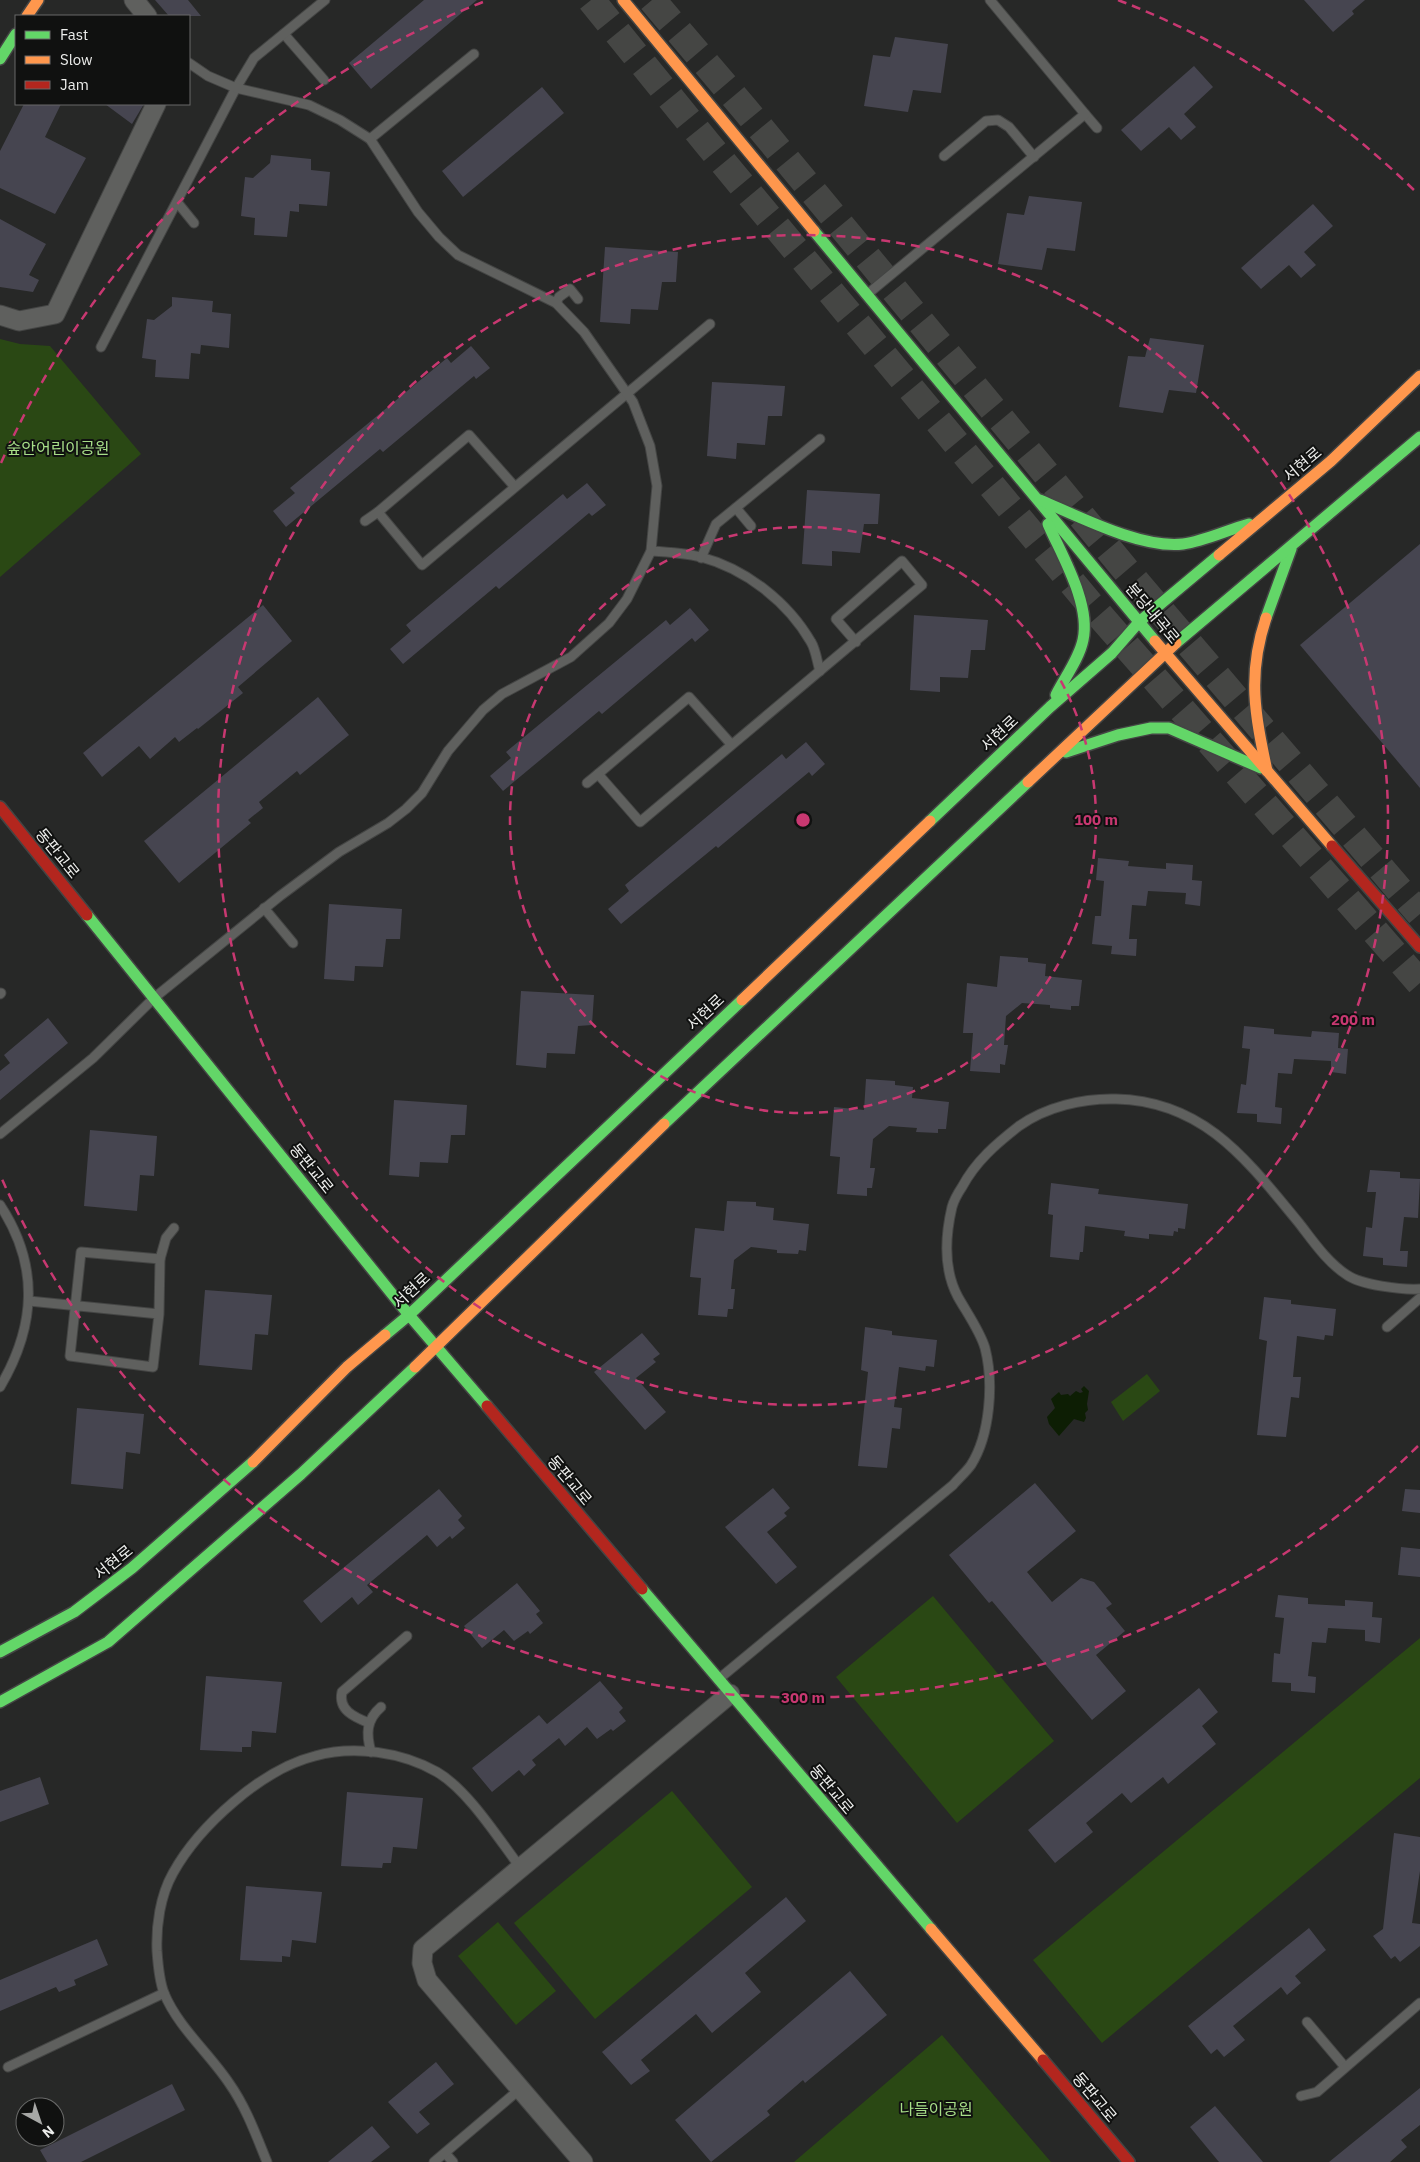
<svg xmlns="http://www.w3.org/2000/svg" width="1420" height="2162" font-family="'IBM Plex Sans','Noto Sans KR',sans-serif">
  <rect width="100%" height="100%" fill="#272827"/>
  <g fill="#2a4814">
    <path d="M0 339 20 344 50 346 141 454 0 577Z"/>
    <path d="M1147 1374 1160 1391 1123 1421 1111 1402Z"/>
    <path d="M933 1596 1054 1741 957 1823 836 1677Z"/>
    <path d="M1420 1638V1778L1102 2043 1033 1960Z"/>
    <path d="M672 1791 752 1887 595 2019 514 1923Z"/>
    <path d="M498 1922 556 1991 516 2025 458 1956Z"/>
    <path d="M942 2035 1051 2162H794Z"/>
  </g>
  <path fill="#0d1e04" d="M1084 1386 1089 1391 1087 1404 1088 1410 1085 1413 1086 1418 1084 1422 1074 1419 1059 1436 1049 1424 1047 1417 1055 1408 1051 1399 1059 1392 1061 1395 1068 1394 1070 1396 1076 1391 1080 1393 1083 1392 1081 1389Z"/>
  <g fill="#464550">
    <path d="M155 0H188L201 16H169Z"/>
    <path d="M424 0H477L371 89 349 63Z"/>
    <path d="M1304 0H1365L1352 11 1354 14 1333 32Z"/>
    <path d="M895 37 948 44 941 93 913 90 908 112 864 106 873 55 890 57Z"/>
    <path d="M1194 66 1213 87 1184 114 1196 127 1181 140 1169 127 1141 151 1121 130Z"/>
    <path d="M542 87 564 113 463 197 442 171Z"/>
    <path d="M24 104H61L45 137 86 158 55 214 0 188V151Z"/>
    <path d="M105 104H144L132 124Z"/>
    <path d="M271 155 311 159V170L330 172 327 206 299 204V212L290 211 287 237 254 235 255 218 241 216 245 177 253 178 270 163Z"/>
    <path d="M1029 196 1082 202 1075 251 1047 248 1042 270 998 264 1007 213 1024 215Z"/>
    <path d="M1313 204 1333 226 1304 252 1316 265 1301 278 1289 265 1261 289 1241 268Z"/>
    <path d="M0 219 46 244 29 275 39 280 33 292 0 287Z"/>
    <path d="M605 247 678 252 676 282H662L658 310 631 309 630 324 600 322Z"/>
    <path d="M172 297 213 301 212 312 231 314 229 348 201 345 200 354 191 353 189 379 155 377 156 360 142 358 147 319 154 320 172 306Z"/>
    <path d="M1150 338 1204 345 1196 393 1169 390 1163 413 1119 407 1128 356 1145 357Z"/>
    <path d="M471 346 490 368 476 379 474 376 383 452 380 449 286 527 273 511 295 493 290 488 447 358 451 363Z"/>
    <path d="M712 382 785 386 782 416H768L765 445 737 443 736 459 707 456Z"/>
    <path d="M587 483 606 505 592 516 589 513 499 589 496 586 403 664 390 649 411 631 406 625 563 494 567 499Z"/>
    <path d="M807 490 880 494 878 524H864L860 553 832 551V566L802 564Z"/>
    <path d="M1420 544V788L1300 645Z"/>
    <path d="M263 605 292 641 238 687 243 693 198 729 197 728 179 742 175 737 150 759 139 746 102 777 83 753Z"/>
    <path d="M690 608 709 630 695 642 692 638 602 714 599 711 503 791 490 776 511 758 506 752 666 620 670 625Z"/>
    <path d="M914 615 988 620 985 650H971L968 678 940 677V692L910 690Z"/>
    <path d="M318 697 349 735 300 775 297 771 259 802 263 808 248 820 251 823 179 883 144 841Z"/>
    <path d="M806 742 825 764 812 776 809 772 718 848 716 846 621 924 608 909 629 891 625 885 782 754 786 759Z"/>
    <path d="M1098 858 1129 861 1128 866 1166 869V863L1193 865 1192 880 1202 881 1200 906 1185 904 1186 893 1148 891 1146 906 1132 905 1129 939H1137L1136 956 1111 954 1112 946 1092 944 1095 916H1101L1104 881 1096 880Z"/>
    <path d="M329 904 402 909 400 939H386L383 967 355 966 354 981 324 979Z"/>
    <path d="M1000 956 1028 958V962L1046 964 1045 976 1082 980 1079 1006H1071V1010L1050 1008V1005L1022 1003 1006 1016 1004 1045H1008L1005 1065 1000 1064V1073L970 1071 973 1033H963L967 983 997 987Z"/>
    <path d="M521 991 594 995 592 1025 578 1026 575 1054 547 1053 546 1068 516 1065Z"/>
    <path d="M48 1018 68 1043 0 1100V1071L10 1063 4 1055Z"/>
    <path d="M1244 1026 1274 1029V1034L1311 1037 1312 1031 1339 1033 1338 1048 1348 1049 1346 1074 1331 1072V1061L1294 1059 1292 1074 1278 1073 1275 1107 1282 1108 1281 1124 1257 1122V1114L1237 1113 1241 1084 1246 1085 1250 1049 1242 1048Z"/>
    <path d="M866 1079 895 1081V1085L913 1087 912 1098 949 1102 946 1129H938V1133L916 1132 917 1128 889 1126 873 1139 870 1168H875L872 1188H867V1196L837 1194 840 1157 830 1156 834 1107 864 1110Z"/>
    <path d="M394 1100 467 1105 465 1135H451L448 1163 420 1162 419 1177 389 1175Z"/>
    <path d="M90 1130 157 1136 154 1176 140 1175 137 1211 84 1206Z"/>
    <path d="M1370 1170 1400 1172V1178L1420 1179 1418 1218 1404 1217 1400 1251H1408L1407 1267 1383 1265V1258L1363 1256 1366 1227 1372 1228 1376 1192H1367Z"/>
    <path d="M1051 1183 1099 1189 1098 1194 1188 1204 1185 1229 1178 1228V1232L1174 1231 1173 1236 1149 1234V1239L1124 1236 1125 1231 1085 1226 1083 1252H1080L1079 1260 1050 1257 1053 1215 1048 1214Z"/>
    <path d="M727 1201 756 1202V1206L774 1208 773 1220 809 1224 806 1251 799 1250 798 1254 777 1253V1250L751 1247 734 1260 731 1289H735L733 1309H728L727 1317 698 1315 701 1278 690 1277 695 1228 724 1231Z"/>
    <path d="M205 1290 272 1295 268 1335 255 1334 252 1370 199 1365Z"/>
    <path d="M1264 1297 1291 1300V1304L1336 1309 1333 1336 1325 1335 1324 1340 1297 1336 1293 1377H1301L1299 1398 1291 1397 1286 1437 1257 1435 1267 1341 1259 1339Z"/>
    <path d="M865 1327 892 1331V1335L937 1340 934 1367 926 1366 925 1371 899 1367 894 1407 902 1408 900 1429 892 1428 887 1468 858 1466 868 1372 861 1370Z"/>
    <path d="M642 1333 660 1354 653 1359 656 1362 636 1378 666 1412 645 1430 594 1372Z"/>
    <path d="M77 1408 144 1414 140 1454 126 1452 123 1489 71 1484Z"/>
    <path d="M1035 1483 1076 1531 1027 1572 1052 1602 1081 1578 1094 1582 1112 1604 1106 1608 1125 1631 1096 1655 1126 1691 1092 1720 992 1601 989 1603 949 1555Z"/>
    <path d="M773 1488 790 1508 784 1513 787 1516 767 1532 797 1567 776 1584 725 1527Z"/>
    <path d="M439 1489 462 1516 458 1520 465 1528 452 1539 450 1536 437 1547 427 1535 367 1585 373 1592 358 1605 352 1597 321 1623 303 1601Z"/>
    <path d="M1405 1489 1420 1490V1513L1402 1511Z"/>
    <path d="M1401 1547 1420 1549V1577L1398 1575Z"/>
    <path d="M517 1583 540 1611 536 1614 543 1623 530 1634 528 1631 514 1641 504 1630 482 1648 464 1626Z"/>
    <path d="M1278 1595 1308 1598V1604L1345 1606V1600L1373 1602 1372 1617 1382 1618 1380 1643 1365 1641V1630L1328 1628 1326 1643 1312 1642 1308 1676 1316 1677 1315 1693 1291 1691V1683L1272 1682 1274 1653 1280 1654 1284 1618 1275 1617Z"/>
    <path d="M206 1676 282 1682 276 1733 252 1731 251 1747H242V1752L200 1750Z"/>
    <path d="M600 1681 623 1708 619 1712 626 1721 613 1731 611 1729 597 1739 587 1727 565 1746 559 1738 532 1760 536 1765 524 1776 519 1770 492 1792 472 1768 539 1715 547 1724Z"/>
    <path d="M1199 1688 1218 1712 1202 1726 1216 1744 1168 1784 1163 1777 1131 1803 1122 1793 1086 1823 1093 1832 1055 1863 1028 1830Z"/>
    <path d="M40 1777 49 1804 0 1822V1791Z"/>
    <path d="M347 1792 423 1798 417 1849 393 1847 391 1863H383L382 1868 341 1866Z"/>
    <path d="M1394 1833 1420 1837V1871L1412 1923 1420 1924V1946L1400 1962 1395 1956 1391 1959 1373 1936 1383 1929Z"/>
    <path d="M246 1886 322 1892 316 1943 292 1940 290 1957 282 1956V1962L240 1960Z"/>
    <path d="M786 1897 806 1921 745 1973 761 1992 712 2033 696 2014 641 2060 650 2071 631 2085 602 2052Z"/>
    <path d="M1309 1928 1326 1950 1295 1976 1301 1983 1287 1995 1281 1987 1233 2026 1245 2040 1224 2057 1217 2049 1211 2054 1188 2026Z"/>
    <path d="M97 1939 108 1965 74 1980 76 1985 59 1992 56 1987 0 2011V1980Z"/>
    <path d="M850 1971 887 2015 805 2083 803 2080 767 2111 770 2115 711 2162 675 2120Z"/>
    <path d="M436 2062 454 2084 419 2112 430 2124 417 2134 388 2102Z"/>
    <path d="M172 2084 185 2110 81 2162H47L40 2150Z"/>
    <path d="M1420 2088V2125L1401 2140 1407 2147 1390 2162H1329Z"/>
    <path d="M1215 2106 1263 2162H1219L1190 2127Z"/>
    <path d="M372 2126 390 2147 371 2162H328Z"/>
  </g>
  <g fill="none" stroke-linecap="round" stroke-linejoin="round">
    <g stroke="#454644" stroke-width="28" stroke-dasharray="28 14" stroke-linecap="butt">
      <path d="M591 0 707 143 1089 603 1420 983"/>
      <path d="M652 0 743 107 1125 569 1420 914"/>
    </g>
    <g stroke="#444544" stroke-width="11">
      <g id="lane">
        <path d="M284 34 324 80"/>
        <path d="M1085 114 1097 128"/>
        <path d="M370 139 474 54"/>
        <path d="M944 156 986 121 998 120 1009 127 1034 157"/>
        <path d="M177 202 194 223"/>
        <path d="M870 292 1085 114 990 0"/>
        <path d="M556 303 559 297 570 289 578 299"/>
        <path d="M101 347 236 88 254 58 325 0"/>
        <path d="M515 487 469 435 378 512 422 565 710 324"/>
        <path d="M736 508 751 526"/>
        <path d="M365 521 378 512"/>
        <path d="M651 551C668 552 685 553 701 557 746 569 788 602 811 642 816 650 817 662 820 671"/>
        <path d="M701 558 716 524 820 439"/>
        <path d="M731 744 689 697 598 774 640 822 922 585 902 561 836 619 856 642"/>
        <path d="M587 783 598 774"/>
        <path d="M264 908 293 943"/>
        <path d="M0 994 1 993"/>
        <path d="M0 1134 93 1058 154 998 280 896 339 852 388 823 406 809 422 793 448 751 483 710 502 694 571 657 609 623 627 599 651 551 657 486 650 446 633 402 584 332 556 303 458 255 439 237 418 212 370 139 340 120 309 105 236 88 208 76 189 63"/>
        <path d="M0 1205C40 1266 36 1326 0 1387"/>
        <path d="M160 1259 166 1238 174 1228"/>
        <path d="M29 1301 159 1314 153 1367 70 1356 81 1252 160 1259 159 1314"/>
        <path d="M1387 1327 1420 1298"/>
        <path d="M720 1678 953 1485C959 1478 966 1472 971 1465 990 1435 994 1383 985 1348 980 1331 967 1313 958 1297 943 1269 945 1237 952 1207 954 1200 958 1193 962 1187 976 1161 996 1144 1019 1126 1046 1107 1083 1098 1116 1099 1204 1101 1247 1160 1299 1223 1313 1241 1327 1262 1347 1275 1361 1285 1402 1290 1420 1289"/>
        <path d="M369 1723C354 1717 338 1710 342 1692L407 1636"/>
        <path d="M371 1752C366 1734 366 1720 381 1707"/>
        <path d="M1307 2022 1345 2067"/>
        <path d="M8 2067 164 1993"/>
        <path d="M1301 2096 1317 2092 1420 2003"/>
        <path d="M445 2153 453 2162"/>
        <path d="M267 2162C256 2135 246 2107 229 2083 209 2053 178 2027 164 1993 159 1980 158 1965 157 1951 156 1926 160 1896 173 1873 199 1826 262 1769 315 1756 354 1745 402 1752 437 1772 468 1790 498 1838 520 1867"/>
        <path d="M434 2162 520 2089"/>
      </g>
    </g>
    <g stroke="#444544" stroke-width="21">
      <g id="street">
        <path d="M134 0 147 16"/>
        <path d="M0 315 19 321 55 314 156 104"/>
        <path d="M583 2162 427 1980 422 1963 423 1949 730 1694"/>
      </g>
    </g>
    <g stroke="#444544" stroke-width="14">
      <g id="fast">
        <path d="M0 59 16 34"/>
        <path d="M814 231 1155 641"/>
        <path d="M1040 500C1078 516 1141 549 1183 544 1205 541 1227 530 1249 524"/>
        <path d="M1048 524C1062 556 1091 604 1083 640 1079 659 1065 677 1056 695"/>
        <path d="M1266 618 1291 549"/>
        <path d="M1176 643 1420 437"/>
        <path d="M1066 752 1118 735 1151 728H1169L1261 768"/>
        <path d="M930 821 1050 707 1112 653 1139 622 1219 555"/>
        <path d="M87 915 409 1315 487 1406"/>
        <path d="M664 1124 1028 782"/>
        <path d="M385 1335 409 1315 742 1000"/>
        <path d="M642 1589 931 1929"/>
        <path d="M0 1652 74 1612 132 1568 253 1462"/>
        <path d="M0 1702 108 1642 301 1474 415 1367"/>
      </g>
    </g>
    <g stroke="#444544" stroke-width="14">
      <g id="slow">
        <path d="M623 0 814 231"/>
        <path d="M27 16 38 0"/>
        <path d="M1219 555 1331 461 1420 376"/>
        <path d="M1266 618C1247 675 1255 714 1267 771"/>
        <path d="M1155 641 1332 846"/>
        <path d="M1028 782 1176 643"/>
        <path d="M742 1000 930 821"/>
        <path d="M415 1367 664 1124"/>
        <path d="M253 1462 347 1367 385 1335"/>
        <path d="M931 1929 1043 2060"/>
      </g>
    </g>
    <g stroke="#444544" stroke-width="14">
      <g id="jam">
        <path d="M0 807 87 915"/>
        <path d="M1332 846 1420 947"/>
        <path d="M487 1406 642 1589"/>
        <path d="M1043 2060 1129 2162"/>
      </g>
    </g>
    <use href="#lane" stroke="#5f605e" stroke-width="9"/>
    <use href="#street" stroke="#5f605e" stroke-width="19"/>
    <use href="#fast" stroke="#63d668" stroke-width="11"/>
    <use href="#slow" stroke="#ff974d" stroke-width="11"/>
    <use href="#jam" stroke="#b3261e" stroke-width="11"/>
  </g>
  <g fill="none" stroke="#c83871" stroke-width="2.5" stroke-dasharray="9 6">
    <circle cx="803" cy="820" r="293"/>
    <circle cx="803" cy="820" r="585"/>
    <path d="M1418 1446A878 878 0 0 1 1 1177M1 463A878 878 0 0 1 488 0M1118 0A878 878 0 0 1 1418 194"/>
  </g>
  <g text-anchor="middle" stroke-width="4" stroke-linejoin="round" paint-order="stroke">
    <g font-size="16" fill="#a7de88" stroke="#101110">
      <text x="58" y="454">숲안어린이공원</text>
      <text x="936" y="2115">나들이공원</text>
    </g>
    <g font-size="16" fill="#ecedeb" stroke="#101110">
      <text transform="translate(1302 464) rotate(-40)" y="6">서현로</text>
      <text transform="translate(1153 613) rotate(50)" y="6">분당내곡로</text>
      <text transform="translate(999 733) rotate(-43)" y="6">서현로</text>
      <text transform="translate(58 853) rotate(51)" y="6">동판교로</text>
      <text transform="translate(705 1012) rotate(-43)" y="6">서현로</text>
      <text transform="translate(312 1168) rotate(51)" y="6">동판교로</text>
      <text transform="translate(411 1290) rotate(-43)" y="6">서현로</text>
      <text transform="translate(570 1480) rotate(50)" y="6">동판교로</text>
      <text transform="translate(113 1562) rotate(-39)" y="6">서현로</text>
      <text transform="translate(832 1789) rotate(50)" y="6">동판교로</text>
      <text transform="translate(1095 2097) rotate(50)" y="6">동판교로</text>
    </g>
  </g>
  <circle cx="803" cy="820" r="8" fill="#c83871" stroke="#101110" stroke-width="2.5"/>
  <g font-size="15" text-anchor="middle" font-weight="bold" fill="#c83871" stroke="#101110" stroke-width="4" stroke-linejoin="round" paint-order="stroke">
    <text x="1096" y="825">100 m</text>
    <text x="1353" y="1025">200 m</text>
    <text x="803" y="1703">300 m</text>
  </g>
  <rect x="15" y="15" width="175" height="90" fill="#101110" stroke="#686968"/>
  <rect x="25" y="31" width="25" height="8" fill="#63d668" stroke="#686968"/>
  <text x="60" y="40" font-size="15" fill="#ecedeb">Fast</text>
  <rect x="25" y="56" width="25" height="8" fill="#ff974d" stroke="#686968"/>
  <text x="60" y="65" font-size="15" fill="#ecedeb">Slow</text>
  <rect x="25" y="81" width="25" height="8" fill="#b3261e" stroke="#686968"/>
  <text x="60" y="90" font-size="15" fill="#ecedeb">Jam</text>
  <g transform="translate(40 2122) rotate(140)"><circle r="24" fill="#101110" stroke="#686968"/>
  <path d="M0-4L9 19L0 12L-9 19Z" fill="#a7a8a6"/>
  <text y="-8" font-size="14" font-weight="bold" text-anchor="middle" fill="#ecedeb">N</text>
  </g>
</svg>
